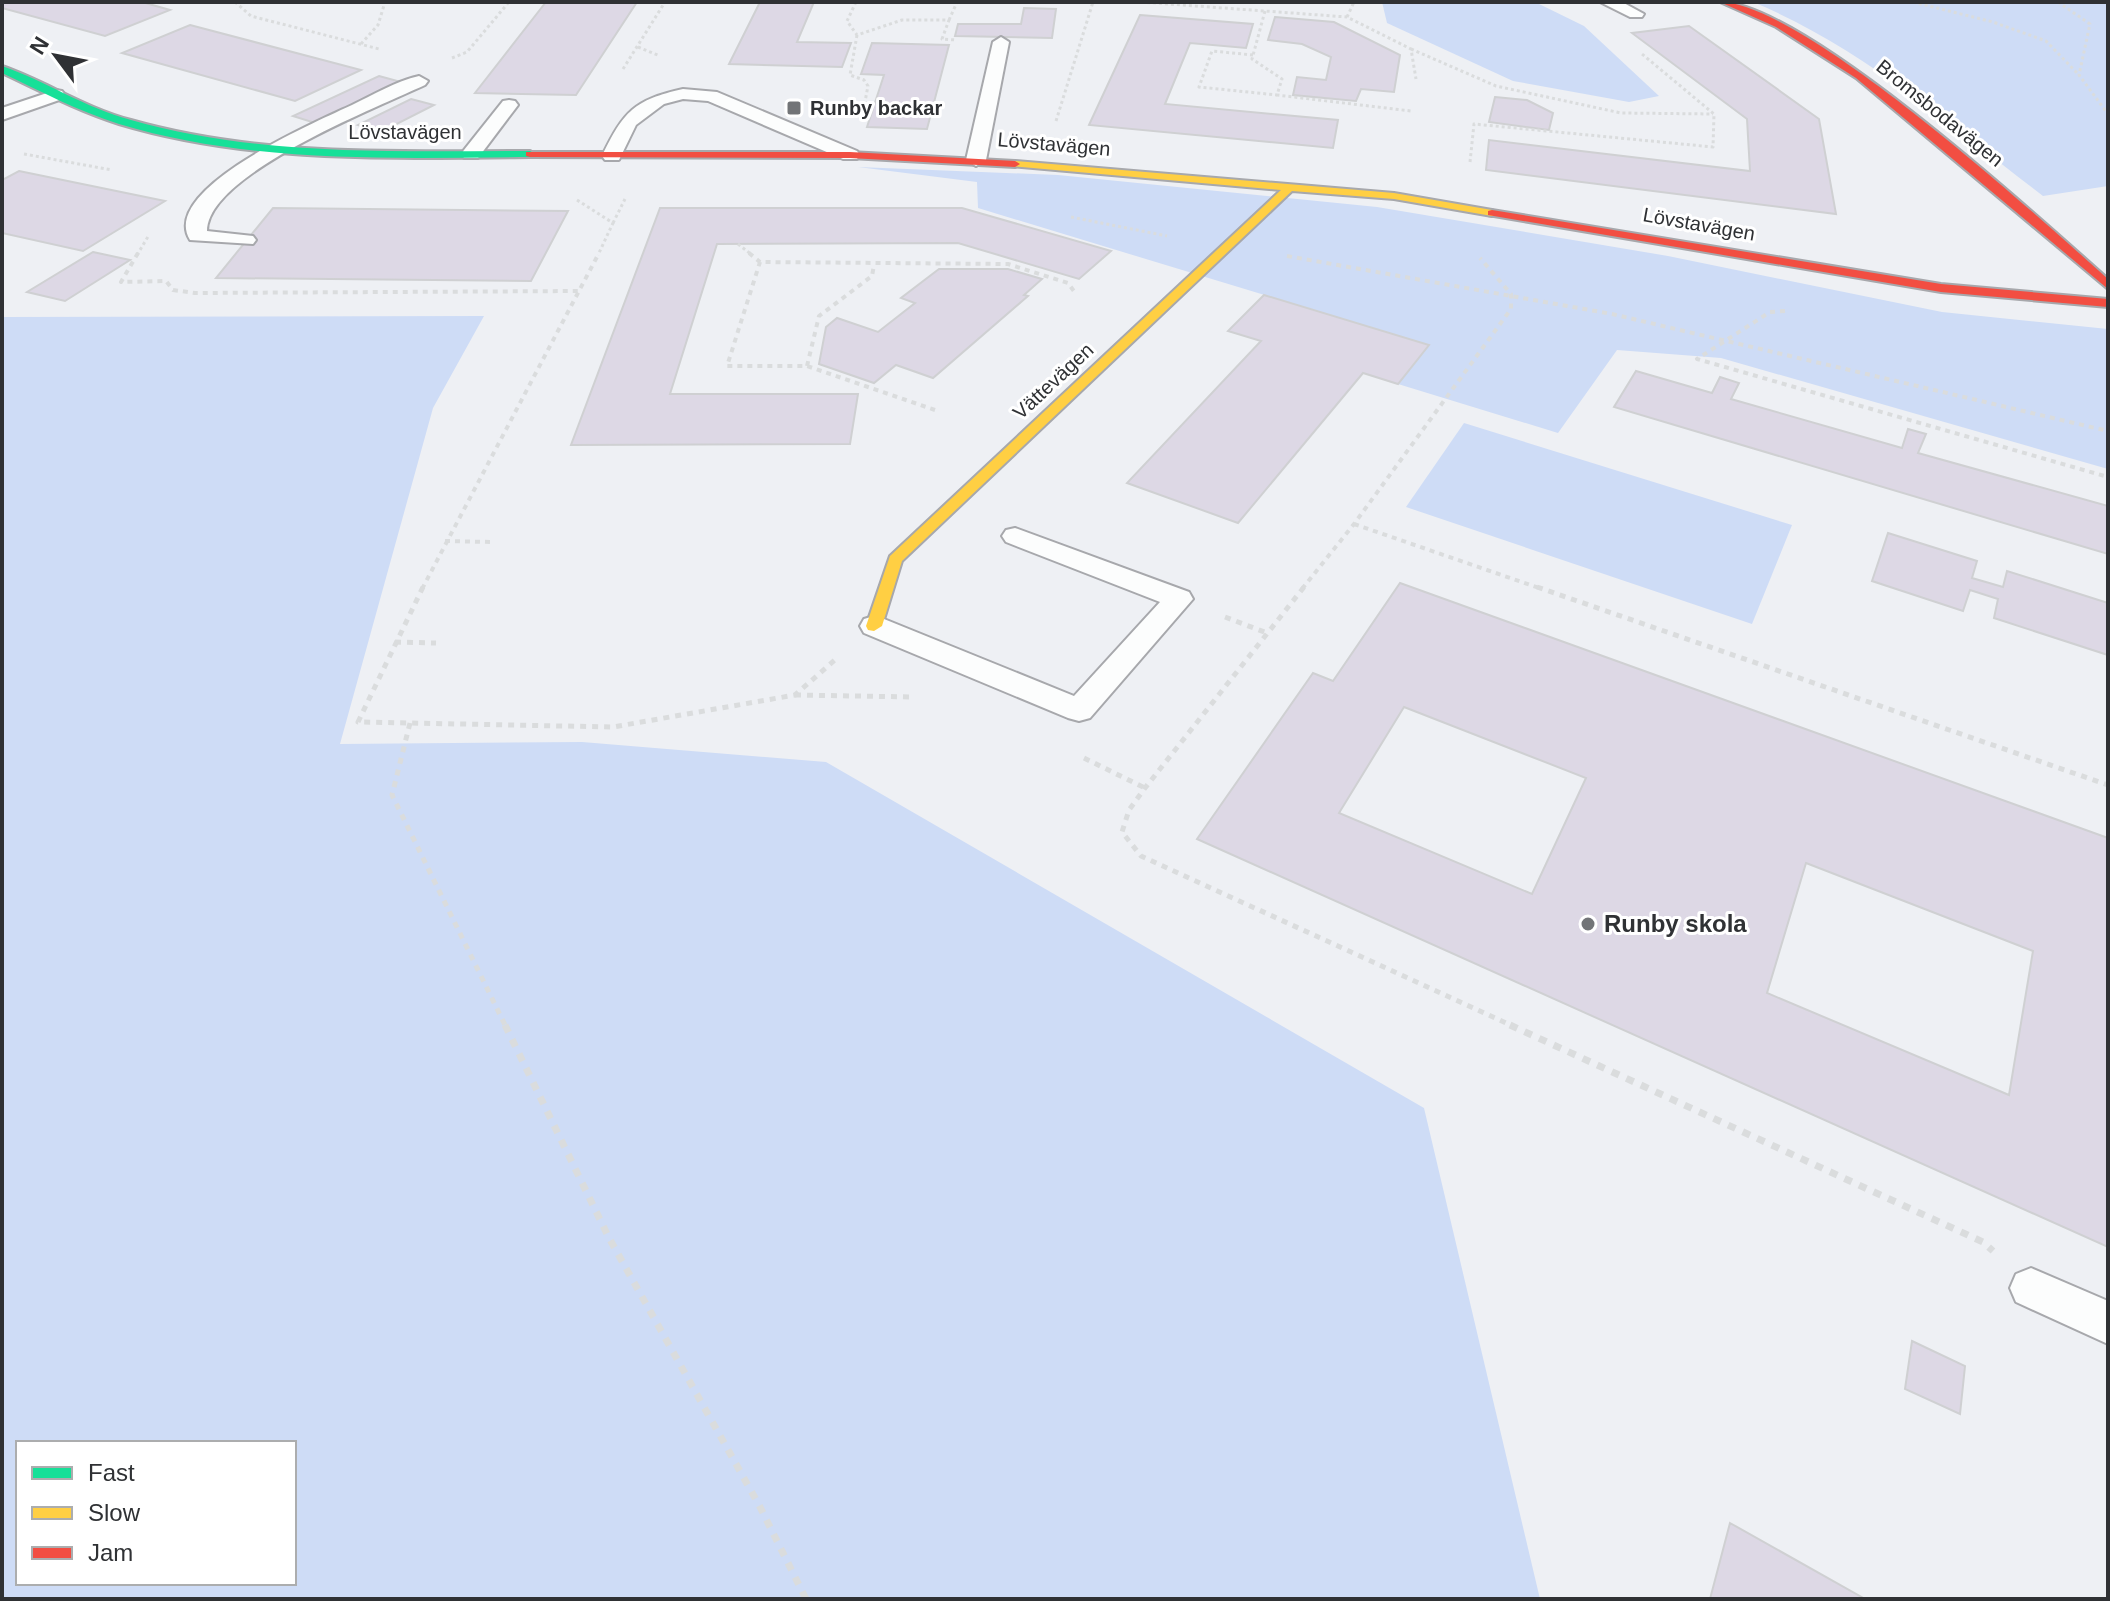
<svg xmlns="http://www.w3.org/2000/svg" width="2110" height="1601" font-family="Helvetica,sans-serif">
  <rect width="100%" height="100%" fill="#eef0f4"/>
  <g fill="#cedcf6" fill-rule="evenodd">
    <path d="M1382 2H1535L1584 26 1659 96 1629 102 1513 81 1387 23Z"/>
    <path d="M1753 2H2108V186L2043 196C1951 125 1861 47 1753 2Z"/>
    <path d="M858 167 1058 175 1377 207 1668 256 1942 312 2108 329V469L1721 358 1617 350 1558 433 1398 384 1429 345 978 208 977 182Z"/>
    <path d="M484 316 433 408 340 744 582 742 826 762 1424 1108 1540 1599H2V317ZM294 1443V1583H18V1443Z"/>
    <path d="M1464 423 1792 525 1752 624 1406 507Z"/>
  </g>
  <g fill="#ddd8e5" stroke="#cfd0d2" stroke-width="2" fill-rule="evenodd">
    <path d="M2 2H142L170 10 105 36 2 8Z"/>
    <path d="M546 2H637L576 95 475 93Z"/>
    <path d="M760 2H814L797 42 851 43 842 67 729 64Z"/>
    <path d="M1024 8 1056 9 1052 38 955 36 958 24H1021Z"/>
    <path d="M1140 15 1253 24 1246 48 1190 43 1165 104 1338 120 1333 148 1089 125Z"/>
    <path d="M1275 17 1334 22 1400 55 1394 92 1361 89 1356 101 1293 95 1297 77 1326 80 1331 57 1302 44 1268 40Z"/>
    <path d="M190 25 361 70 295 101 122 53Z"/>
    <path d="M1689 26 1819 119 1836 214 1486 170 1489 140 1750 171 1747 119 1632 33Z"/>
    <path d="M872 43 949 45 927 129 867 127 884 75 861 74Z"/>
    <path d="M379 76 401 82 315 123 293 116Z"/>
    <path d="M1495 97 1527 100 1553 113 1549 130 1489 122Z"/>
    <path d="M411 99 434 105 381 132 358 125Z"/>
    <path d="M19 171 165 201 83 251 2 233V180Z"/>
    <path d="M273 208 568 211 531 281 216 278Z"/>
    <path d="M660 208H962L1111 251 1079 279 958 243 717 244 670 394H858L850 444 571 445Z"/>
    <path d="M93 252 130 260 65 301 27 292Z"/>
    <path d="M939 269H1008L1042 279 1024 295 1028 296 933 378 896 365 874 383 819 364 826 327 837 318 878 332 915 303 901 298Z"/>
    <path d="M1264 295 1429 345 1398 384 1363 373 1238 523 1127 483 1261 341 1228 331Z"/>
    <path d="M1636 371 1712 393 1720 377 1739 383 1731 399 1902 448 1908 429 1926 434 1918 453 2108 506V554L1614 407Z"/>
    <path d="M1888 533 1977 561 1972 578 2003 587 2007 571 2108 603V655L1994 618 1998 599 1970 590 1963 611 1872 581Z"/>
    <path d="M1400 583 2108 838V1247L1197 839 1313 673 1333 681ZM1404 707 1586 778 1532 894 1339 813ZM1806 863 2033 951 2009 1095 1767 993Z"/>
    <path d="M1912 1341 1965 1366 1960 1414 1905 1389Z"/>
    <path d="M1730 1523 1865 1599H1710Z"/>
  </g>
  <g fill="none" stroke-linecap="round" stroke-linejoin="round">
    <g stroke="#a7a8ac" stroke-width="4">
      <g id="lane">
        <path d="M1600 2H1622L1644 14 1642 17H1630Z"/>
        <path d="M1001 37 1009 42 986 160 976 166 966 160 993 42Z"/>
        <path d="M419 76 428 81 425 85C378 107 207 174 207 231L253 236 256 240 253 244 190 240C158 189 318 121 352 105 373 95 396 81 419 76Z"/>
        <path d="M683 89 717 92 857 151 860 155 857 159H843L708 101 683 99 664 104 636 125 619 160H605L602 156C624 111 634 100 683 89Z"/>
        <path d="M56 90 62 91 65 95 62 99 2 120V108Z"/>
        <path d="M509 100 515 101 518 105 515 109 478 158H464L461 154 464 150 503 101Z"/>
        <path d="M1015 528 1189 592 1193 599 1090 718 1079 721 1068 718 864 633 860 626 864 619 874 616 884 619 1074 696 1160 602 1006 542 1002 536 1006 530Z"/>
        <path d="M2031 1268 2108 1301V1344L2016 1302 2010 1288 2016 1274Z"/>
      </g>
    </g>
    <g stroke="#a7a8ac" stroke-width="4">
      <path id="fast" d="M2 66C46 81 85 108 131 120 261 157 396 151 530 151L535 154 530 157C393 158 252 164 119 124 78 111 40 91 2 73Z"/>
    </g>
    <g stroke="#a7a8ac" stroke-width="4">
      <path id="slow" d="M1015 161 1394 193 1492 210 1498 213 1492 216 1394 199 1292 191 902 561 882 626 874 631 868 630 866 626 890 556 1281 190 1011 166V162Z"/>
    </g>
    <g stroke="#a7a8ac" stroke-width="4">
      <g id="jam">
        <path d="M1720 2C1803 2 2040 218 2108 279V289L1856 78 1776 27Z"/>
        <path d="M526 152H850L1015 161 1020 164 1015 167 850 158 530 157 526 156Z"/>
        <path d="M1492 210 1941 284 2108 299V307L1941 292 1488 215V211Z"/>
      </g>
    </g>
    <g stroke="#dadcdd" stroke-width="3" stroke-dasharray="3 3" stroke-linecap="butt">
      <path d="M235 2 251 16 379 49"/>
      <path d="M856 2 847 21 857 35 902 20H949L942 39 956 40"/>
      <path d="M1141 2 1347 17 1411 49 1416 79"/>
      <path d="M1913 2 1993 22 2046 41 2079 75"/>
      <path d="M2058 2 2090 24 2079 75 2108 114"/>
      <path d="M1265 11 1252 59 1282 79 1277 95 1411 111"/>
      <path d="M1347 17 1354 2"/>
      <path d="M949 20 957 2"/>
      <path d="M857 35 850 75 864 80 868 86 863 112"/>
      <path d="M361 44 378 25 385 2"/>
      <path d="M638 47 660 56"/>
      <path d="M1411 49 1496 86 1621 113 1713 114"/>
      <path d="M1253 55 1212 51 1199 87 1277 95"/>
      <path d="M452 58 467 52 509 2"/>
      <path d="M623 69 665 2"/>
      <path d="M1056 121 1093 2"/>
      <path d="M24 154 112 170"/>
      <path d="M1470 162 1474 124 1713 147 1714 114 1642 54"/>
      <path d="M577 200 613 223 598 255"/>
      <path d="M1071 217 1167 236"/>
      <path d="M613 223 625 199"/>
      <path d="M738 244 752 255"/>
      <path d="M137 255 149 235"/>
    </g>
    <g stroke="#dadcdd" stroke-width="4" stroke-dasharray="5 5" stroke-linecap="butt">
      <path d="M138 253 121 282 166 281 173 290 195 293 581 291"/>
      <path d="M749 253 760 262"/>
      <path d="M1287 256 1612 314 2108 431"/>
      <path d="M1785 311 1770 312 1697 359 2108 477"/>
      <path d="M807 366 819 316 872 276 874 265"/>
      <path d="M935 410 807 366H727L760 262 1008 264 1068 283 1076 294"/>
      <path d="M1354 524 1542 589"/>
      <path d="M445 541 491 542"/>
      <path d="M422 589 599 253"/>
      <path d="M1302 589 1354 524 1511 309V294L1480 258"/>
    </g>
    <g stroke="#dadcdd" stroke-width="5" stroke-dasharray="6 6" stroke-linecap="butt">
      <path d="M423 587 358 722 613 727 795 695 836 659"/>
      <path d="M1304 587 1145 788 1129 810 1122 832 1141 856 1515 1027"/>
      <path d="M1537 587 2108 785"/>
      <path d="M1225 617 1267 633"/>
      <path d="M395 642 436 643"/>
      <path d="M795 695 915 697"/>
      <path d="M410 723 392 795 506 1027"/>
      <path d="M1084 758 1145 788"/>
    </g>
    <g stroke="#dadcdd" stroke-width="7" stroke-dasharray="8 8" stroke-linecap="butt">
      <path d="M505 1025 609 1238 759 1505 806 1599"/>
      <path d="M1510 1025 1983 1242 1993 1251"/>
    </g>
    <use href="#lane" fill="#fcfdfd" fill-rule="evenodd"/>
    <use href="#fast" fill="#16e098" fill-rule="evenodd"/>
    <use href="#slow" fill="#ffcf43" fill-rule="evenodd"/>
    <use href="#jam" fill="#f24e42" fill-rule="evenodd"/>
  </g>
  <g fill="#727477" stroke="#fff" stroke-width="3">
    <rect x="786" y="100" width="16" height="16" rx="4"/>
    <circle cx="1588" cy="924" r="8"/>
  </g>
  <g text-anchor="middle" stroke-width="6" stroke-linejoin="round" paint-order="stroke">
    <g font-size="20" font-weight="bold" fill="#2f3134" stroke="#fff" text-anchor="start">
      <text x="810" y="115">Runby backar</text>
    </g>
    <g font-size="20" fill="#2f3134" stroke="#fff">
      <text transform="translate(1940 113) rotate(39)" y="7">Bromsbodavägen</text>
      <text x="405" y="139">Lövstavägen</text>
      <text transform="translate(1054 144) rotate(5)" y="7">Lövstavägen</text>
      <text transform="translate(1699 224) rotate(10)" y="7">Lövstavägen</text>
      <text transform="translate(1053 381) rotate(-43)" y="7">Vättevägen</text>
    </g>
    <g font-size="24" font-weight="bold" fill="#2f3134" stroke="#fff" text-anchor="start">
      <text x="1604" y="932">Runby skola</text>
    </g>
  </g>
  <rect width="2110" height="1601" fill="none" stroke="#2f3134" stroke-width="8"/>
  <rect x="16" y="1441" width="280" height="144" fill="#ffffff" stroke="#acadae" stroke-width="2"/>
  <rect x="32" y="1467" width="40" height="12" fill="#16e098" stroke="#acadae" stroke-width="2"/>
  <text x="88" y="1481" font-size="24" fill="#2f3134">Fast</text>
  <rect x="32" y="1507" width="40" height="12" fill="#ffcf43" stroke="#acadae" stroke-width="2"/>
  <text x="88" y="1521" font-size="24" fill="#2f3134">Slow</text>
  <rect x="32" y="1547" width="40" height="12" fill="#f24e42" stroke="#acadae" stroke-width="2"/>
  <text x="88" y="1561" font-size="24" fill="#2f3134">Jam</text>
  <g transform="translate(56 56) rotate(302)" stroke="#ffffff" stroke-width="6" paint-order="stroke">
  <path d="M0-6L14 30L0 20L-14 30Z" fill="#2f3134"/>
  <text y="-12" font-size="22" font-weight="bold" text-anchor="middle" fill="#2f3134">N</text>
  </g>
</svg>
